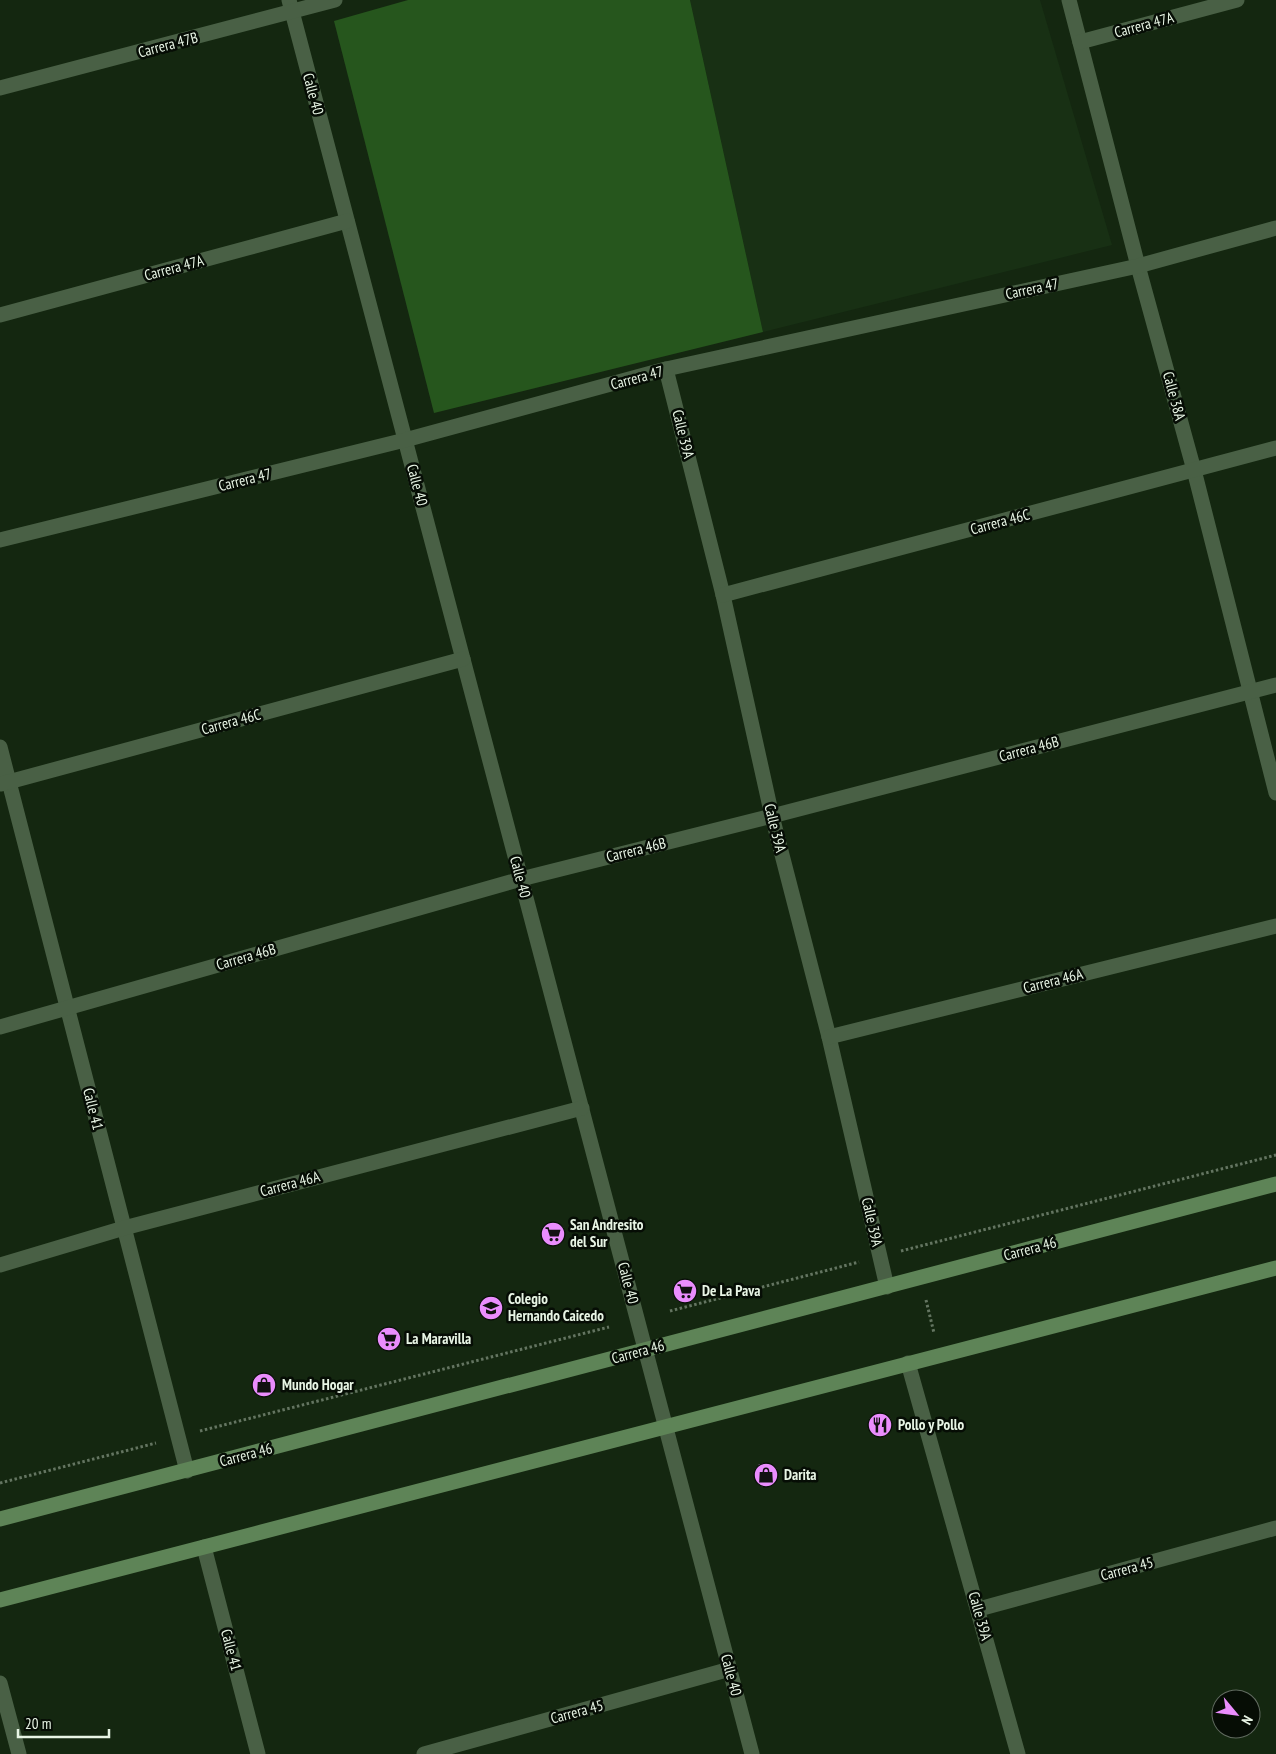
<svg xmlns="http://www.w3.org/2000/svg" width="1276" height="1754" font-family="'PT Sans Narrow',sans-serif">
  <rect width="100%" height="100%" fill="#142710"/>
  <path fill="#183014" d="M690 0H1040L1112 245 763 332Z"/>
  <path fill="#26561d" d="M408 0H690L763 332 434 413 334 21Z"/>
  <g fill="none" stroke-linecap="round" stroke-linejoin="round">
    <g stroke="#647561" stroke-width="3" stroke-dasharray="2.5 2.5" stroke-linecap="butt">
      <path d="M901 1251 1276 1155"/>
      <path d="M926 1300 934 1333"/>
      <path d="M670 1311 859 1262"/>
      <path d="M200 1431 609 1327"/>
      <path d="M0 1483 156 1443"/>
    </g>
    <g stroke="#496045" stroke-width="15">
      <path d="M289 0 752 1754"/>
      <path d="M1069 0 1138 266 1194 470 1276 793"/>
      <path d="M1080 42 1237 0"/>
      <path d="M0 88 335 0"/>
      <path d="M0 315 347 221"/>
      <path d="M666 369 723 595 772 816 829 1037 887 1287"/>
      <path d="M0 540 405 440 666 369 1138 266 1276 228"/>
      <path d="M723 595 1276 448"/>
      <path d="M0 747 187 1471"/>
      <path d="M1 784 463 659"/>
      <path d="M0 1027 521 879 772 816 1276 685"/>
      <path d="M829 1037 1276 926"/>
      <path d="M0 1265 124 1228 582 1108"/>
      <path d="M908 1363 1018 1754"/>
      <path d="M204 1547 258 1754"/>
      <path d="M979 1609 1276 1528"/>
      <path d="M0 1683 19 1754"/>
      <path d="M424 1754 730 1669"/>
    </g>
    <g stroke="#5e8457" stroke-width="15">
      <path d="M0 1519 1276 1184"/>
      <path d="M0 1600 1276 1268"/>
    </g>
  </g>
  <defs>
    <g id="supermarket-disc" transform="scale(1.25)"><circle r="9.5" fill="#ea8dfd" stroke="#060d05"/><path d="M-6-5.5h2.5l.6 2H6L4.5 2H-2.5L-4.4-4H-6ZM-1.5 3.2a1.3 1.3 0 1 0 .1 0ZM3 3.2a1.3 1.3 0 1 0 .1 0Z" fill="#111"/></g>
    <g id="school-disc" transform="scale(1.25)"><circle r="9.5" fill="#ea8dfd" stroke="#060d05"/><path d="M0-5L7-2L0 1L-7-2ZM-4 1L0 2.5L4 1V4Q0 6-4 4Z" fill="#111"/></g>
    <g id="shop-disc" transform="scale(1.25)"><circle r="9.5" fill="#ea8dfd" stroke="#060d05"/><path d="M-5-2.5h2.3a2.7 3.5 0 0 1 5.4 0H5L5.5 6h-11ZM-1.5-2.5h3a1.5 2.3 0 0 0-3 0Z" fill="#111"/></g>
    <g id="restaurant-disc" transform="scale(1.25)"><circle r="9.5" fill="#ea8dfd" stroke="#060d05"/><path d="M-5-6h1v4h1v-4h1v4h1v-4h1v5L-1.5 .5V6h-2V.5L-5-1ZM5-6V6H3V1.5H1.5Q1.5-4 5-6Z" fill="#111"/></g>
  </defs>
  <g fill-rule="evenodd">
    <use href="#supermarket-disc" x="553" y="1234"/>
    <use href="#supermarket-disc" x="685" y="1291"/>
    <use href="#school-disc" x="491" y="1308"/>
    <use href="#supermarket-disc" x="389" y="1339"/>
    <use href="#shop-disc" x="264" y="1385"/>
    <use href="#restaurant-disc" x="880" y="1425"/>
    <use href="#shop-disc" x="766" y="1475"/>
  </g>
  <g text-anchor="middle" stroke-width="5" stroke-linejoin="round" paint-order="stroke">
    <g font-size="15" fill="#e8f5e5" stroke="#060d05">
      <text transform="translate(1144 25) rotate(-15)" y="5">Carrera 47A</text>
      <text transform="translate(168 45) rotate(-15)" y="5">Carrera 47B</text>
      <text transform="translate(313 94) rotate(75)" y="5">Calle 40</text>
      <text transform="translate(174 268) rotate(-15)" y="5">Carrera 47A</text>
      <text transform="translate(1032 289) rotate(-12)" y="5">Carrera 47</text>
      <text transform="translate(637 378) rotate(-15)" y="5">Carrera 47</text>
      <text transform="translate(1174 396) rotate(75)" y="5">Calle 38A</text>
      <text transform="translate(683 434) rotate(76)" y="5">Calle 39A</text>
      <text transform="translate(245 480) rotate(-14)" y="5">Carrera 47</text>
      <text transform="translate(417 485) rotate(75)" y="5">Calle 40</text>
      <text transform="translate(1000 522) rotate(-15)" y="5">Carrera 46C</text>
      <text transform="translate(231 722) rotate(-15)" y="5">Carrera 46C</text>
      <text transform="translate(1029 749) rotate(-15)" y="5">Carrera 46B</text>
      <text transform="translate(775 828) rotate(76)" y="5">Calle 39A</text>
      <text transform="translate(636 850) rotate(-14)" y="5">Carrera 46B</text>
      <text transform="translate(520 877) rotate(75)" y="5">Calle 40</text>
      <text transform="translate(246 957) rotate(-16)" y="5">Carrera 46B</text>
      <text transform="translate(1053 981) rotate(-14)" y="5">Carrera 46A</text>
      <text transform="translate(93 1109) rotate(76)" y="5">Calle 41</text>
      <text transform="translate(290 1184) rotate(-15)" y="5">Carrera 46A</text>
      <text transform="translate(872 1222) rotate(77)" y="5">Calle 39A</text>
      <text transform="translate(1030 1249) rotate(-15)" y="5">Carrera 46</text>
      <text transform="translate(628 1283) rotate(75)" y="5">Calle 40</text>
      <text transform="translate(638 1352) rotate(-15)" y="5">Carrera 46</text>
      <text transform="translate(246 1455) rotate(-15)" y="5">Carrera 46</text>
      <text transform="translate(1127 1569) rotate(-15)" y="5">Carrera 45</text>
      <text transform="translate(980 1616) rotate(74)" y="5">Calle 39A</text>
      <text transform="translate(231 1650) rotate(75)" y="5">Calle 41</text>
      <text transform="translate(731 1675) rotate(75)" y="5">Calle 40</text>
      <text transform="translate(577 1712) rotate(-15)" y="5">Carrera 45</text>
    </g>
    <g font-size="15" font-weight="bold" fill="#e8f5e5" stroke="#060d05" text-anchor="start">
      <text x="570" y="1230">San Andresito<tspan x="570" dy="17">del Sur</tspan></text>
      <text x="702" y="1296">De La Pava</text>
      <text x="508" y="1304">Colegio<tspan x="508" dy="17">Hernando Caicedo</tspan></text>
      <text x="406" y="1344">La Maravilla</text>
      <text x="282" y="1390">Mundo Hogar</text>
      <text x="898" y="1430">Pollo y Pollo</text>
      <text x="784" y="1480">Darita</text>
    </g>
  </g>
  <g transform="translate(1236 1714) rotate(119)"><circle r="24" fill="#060d05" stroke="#606a5f"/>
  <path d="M0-4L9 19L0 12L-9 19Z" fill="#ea8dfd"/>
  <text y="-8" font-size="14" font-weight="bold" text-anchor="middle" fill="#e8f5e5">N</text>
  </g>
  <path d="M18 1729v8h91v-8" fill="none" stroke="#e8f5e5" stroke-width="2.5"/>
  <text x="25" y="1729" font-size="15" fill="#e8f5e5" stroke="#060d05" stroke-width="4" paint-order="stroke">20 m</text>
</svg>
